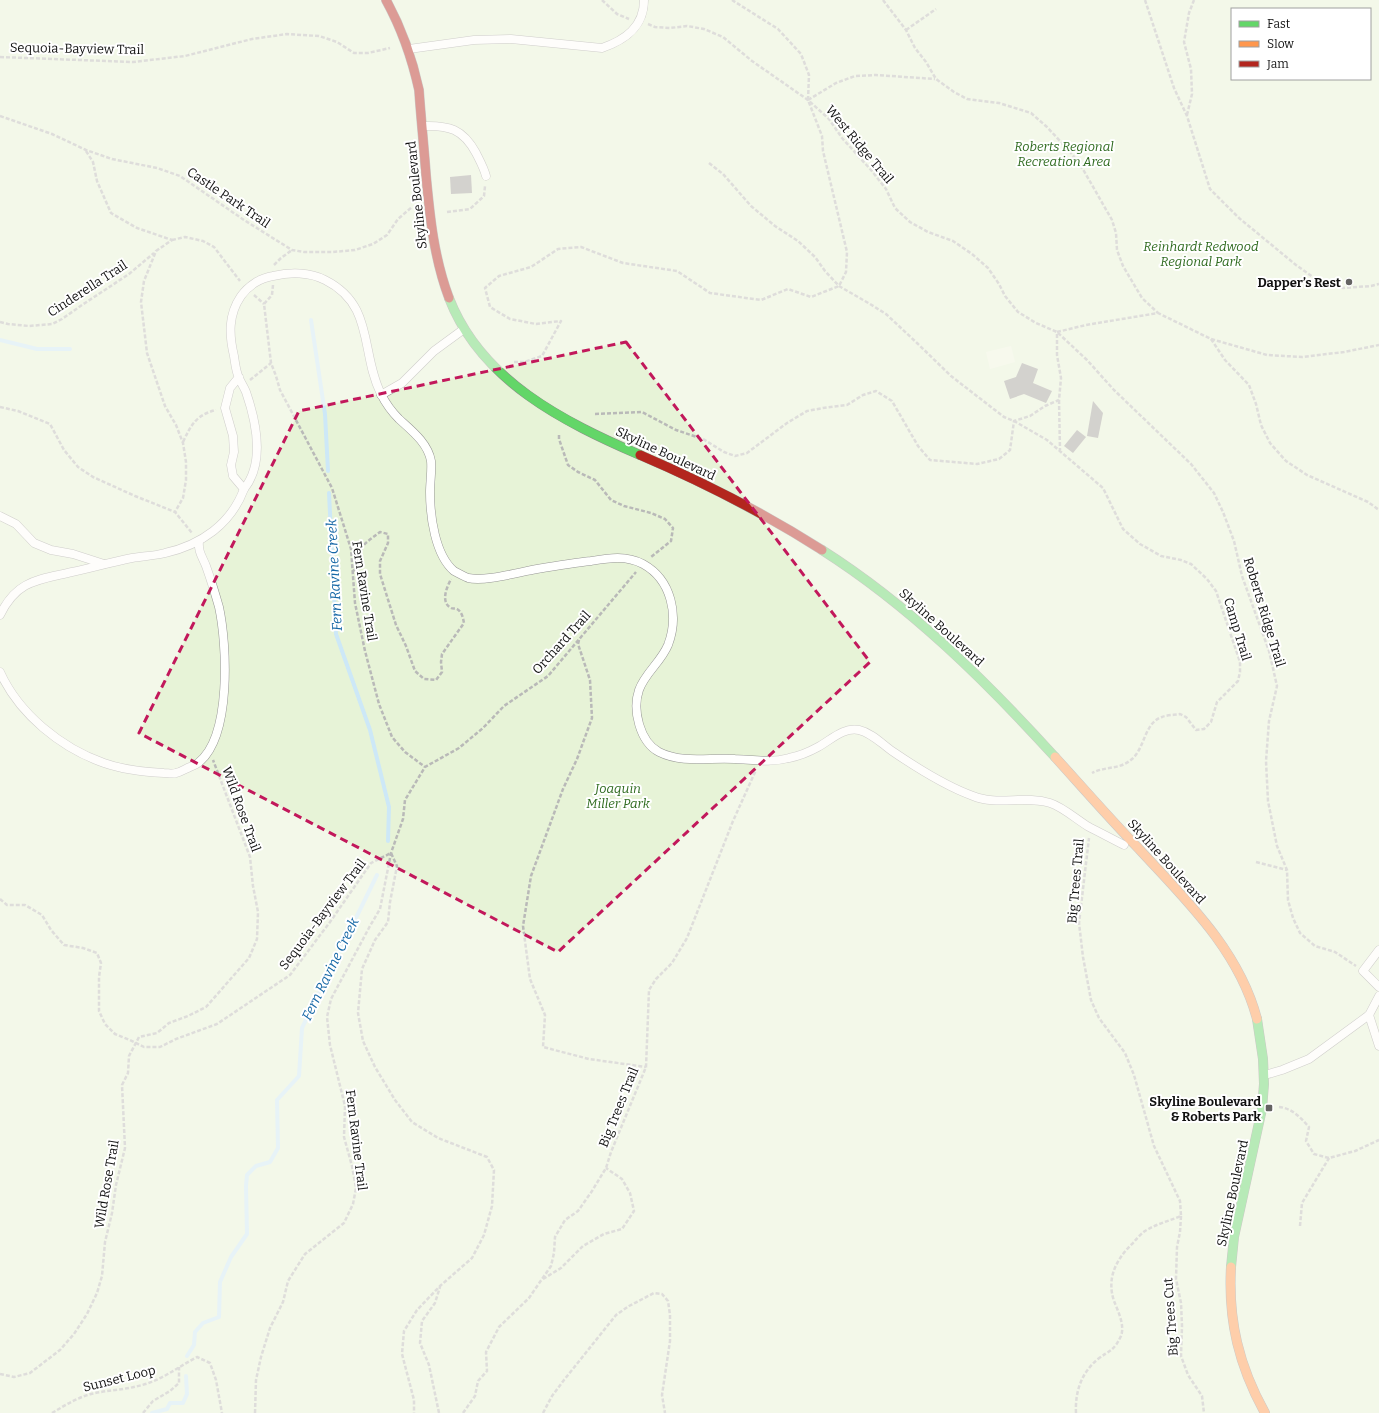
<svg xmlns="http://www.w3.org/2000/svg" width="1379" height="1413" font-family="Bitter,serif">
  <rect width="100%" height="100%" fill="#fdfcf7"/>
  <path fill="#e7f3d7" fill-rule="evenodd" d="M0 0H1379V1413H0ZM1232 9H1370V79H1232Z"/>
  <path fill="#f0f6e1" d="M1011 346 1015 362 990 369 986 352Z"/>
  <g fill="none" stroke-linecap="round" stroke-linejoin="round">
    <g stroke="#cde8f7" stroke-width="4">
      <path d="M311 320 325 414 328 471"/>
      <path d="M0 340 37 349H70"/>
      <path d="M329 493 336 634 370 730 389 807 388 841"/>
      <path d="M187 1356 194 1345 195 1332 203 1323 219 1317 220 1282 231 1257 247 1234 246 1186 247 1175 256 1166 270 1162 278 1148 277 1100 299 1076 302 1028 377 875"/>
      <path d="M152 1413 167 1409 170 1403H183L187 1394 186 1376"/>
    </g>
  </g>
  <g fill="#a19f9c">
    <path d="M471 175 472 193 451 194 450 177Z"/>
    <path d="M1022 363 1038 369 1033 383 1052 391 1046 403 1024 394 1010 399 1004 381 1016 377Z"/>
    <path d="M1093 401 1103 413 1098 438 1087 436Z"/>
    <path d="M1077 430 1086 437 1073 453 1064 446Z"/>
  </g>
  <g fill="none" stroke-linecap="round" stroke-linejoin="round">
    <g stroke="#979795" stroke-width="9">
      <g id="lane">
        <path d="M409 49 474 40 511 39 602 48C625 40 644 27 644 0"/>
        <path d="M423 126C449 125 463 129 476 153 480 161 484 168 486 176"/>
        <path d="M239 377 230 388 225 408 233 436 234 452 231 465 233 476 244 489C265 463 256 421 246 392 244 387 241 383 239 378 236 372 235 363 234 356 229 335 228 315 241 296 248 286 260 278 273 276 290 272 310 272 325 280 375 305 360 352 381 394 385 402 392 412 399 419 411 430 428 443 431 461 432 471 430 482 430 492 430 516 435 555 454 571 456 572 467 578 468 578 485 582 519 572 537 569 555 566 573 563 591 561 609 558 626 555 643 564 672 580 679 616 668 645 661 662 645 673 639 690 632 710 640 742 659 752 683 764 710 757 735 759 755 760 770 763 789 758 799 756 809 752 818 747 831 740 843 727 859 730 872 733 882 744 892 751 914 766 948 787 973 796 997 806 1025 795 1050 803 1063 807 1077 820 1089 827 1101 833 1112 839 1124 845"/>
        <path d="M381 395 402 383 434 351 464 329"/>
        <path d="M0 516 16 524 34 543 51 550 73 554 104 564"/>
        <path d="M0 615C17 580 38 580 72 572 92 568 111 562 132 558 143 556 154 556 165 553 201 545 231 524 244 489"/>
        <path d="M0 672C19 714 61 748 104 763 124 770 143 772 164 773 168 773 172 774 176 773 181 772 185 769 190 767 192 766 196 765 198 763 232 737 227 644 219 607 215 593 211 580 206 566 202 556 198 552 199 541"/>
        <path d="M1379 950 1363 971 1379 987"/>
        <path d="M1369 1015 1379 1046"/>
        <path d="M1265 1075 1282 1070 1309 1059 1369 1015 1379 996"/>
      </g>
    </g>
    <g stroke="#8e8d8b" stroke-width="10">
      <g id="fast">
        <path d="M449 298C481 381 564 422 640 455"/>
        <path d="M822 550C910 606 985 680 1055 757"/>
        <path d="M1231 1267 1234 1237 1262 1109 1264 1084 1263 1059 1257 1019"/>
      </g>
    </g>
    <g stroke="#8e8d8b" stroke-width="10">
      <g id="slow">
        <path d="M1055 757C1083 788 1110 819 1139 849 1185 899 1239 950 1257 1019"/>
        <path d="M1231 1267C1228 1321 1239 1366 1265 1413"/>
      </g>
    </g>
    <g stroke="#8e8d8b" stroke-width="10">
      <g id="jam">
        <path d="M386 0C402 29 412 58 419 90 421 119 424 147 426 175 430 218 434 258 449 298"/>
        <path d="M640 455C703 482 764 513 822 550"/>
      </g>
    </g>
    <g stroke="#b9b9b8" stroke-width="2.5" stroke-dasharray="4 2" stroke-linecap="butt">
      <path d="M602 0 617 14 629 19"/>
      <path d="M883 0 906 30 915 48 926 62 936 79 954 92 967 99 999 103 1031 113 1047 127 1072 154 1084 171 1112 220 1116 233 1117 250 1123 266 1142 298 1158 313"/>
      <path d="M1145 0 1174 88 1187 116 1210 189 1239 218 1296 265 1317 280 1343 288 1371 286 1379 284"/>
      <path d="M648 24 655 27 670 28 687 26 704 29 723 37 752 61 808 100 829 119 842 138 871 170 886 189 895 208 910 222 928 232 953 241 972 254 988 268 999 284 1005 296 1018 312 1036 323 1057 332 1087 360 1114 390 1191 464 1214 493 1223 512 1234 541 1242 576 1269 651 1277 686 1269 721 1266 761 1268 801 1277 846 1287 870 1288 900 1293 918 1300 933 1315 946 1335 952 1356 966"/>
      <path d="M906 30 936 9"/>
      <path d="M0 57 133 62 185 56 252 39 287 34 319 36 337 42 354 53H368L390 48"/>
      <path d="M808 100 836 83 855 76 876 75 935 79"/>
      <path d="M1187 115 1192 94 1191 69 1184 42 1189 13 1194 0"/>
      <path d="M0 116 52 134 86 150 112 159 157 168 180 176 244 220 292 250 304 252H333L355 250 373 244 387 235 398 219 412 207"/>
      <path d="M86 151 93 162 97 181 111 213 137 228 172 240 156 251 144 281 141 302 147 353 165 406 176 425 183 443 186 462V480L183 498 175 512"/>
      <path d="M709 163 723 174 751 206 775 226 798 241 815 257 825 271 839 286 870 304 886 314 917 343 951 376 1004 417 1014 421 1047 440 1103 488 1123 529 1140 544 1161 556 1181 560 1191 564 1207 579 1216 591 1240 662V672L1238 681 1217 702 1211 722 1204 729 1196 730 1186 717 1180 714C1174 715 1167 715 1162 717 1144 723 1145 748 1132 759 1120 770 1105 766 1092 773"/>
      <path d="M447 212 470 209 484 196 485 186"/>
      <path d="M172 240 185 237 203 241 214 247 240 281"/>
      <path d="M274 265 281 258 292 250"/>
      <path d="M273 285 272 295 264 304 271 363 276 376 280 390 332 488 351 549 355 603 365 651 379 704 392 737 405 752 425 767"/>
      <path d="M254 295 264 304"/>
      <path d="M0 322 8 324 29 326 52 324 62 319 82 305 129 274 154 253"/>
      <path d="M1057 332 1086 325 1158 313 1211 339 1267 355 1302 357 1344 352 1379 345"/>
      <path d="M1211 339 1225 360 1249 385 1256 404 1261 425 1270 443 1286 461 1307 475 1368 502 1379 510"/>
      <path d="M514 362H524L542 356 561 321 536 324 510 319 490 307 485 288 499 276 531 267 558 249 581 247 623 263 677 271 710 293 761 300 788 289 811 297 839 286 846 272 847 252 823 151 822 136 808 100 809 75 801 54 778 29 732 0"/>
      <path d="M250 380 271 363"/>
      <path d="M1059 400 1060 450"/>
      <path d="M0 407 18 411 50 424 64 450 78 467 93 477 135 496 175 512 192 533"/>
      <path d="M595 414 642 412 676 430 703 439 724 452 735 456 747 453 787 423 807 411 823 408 847 405 863 395 876 391 892 401 918 446 930 460 977 464 999 459 1010 450 1014 421 1030 416 1045 406 1059 400 1061 378 1057 355V332"/>
      <path d="M559 435V439L568 465 578 472 595 480 611 500 624 506 651 513 665 519 673 528 671 541 651 557"/>
      <path d="M183 442C191 425 196 415 216 410"/>
      <path d="M353 571 358 567C359 545 363 545 380 532L388 534V543L380 561V574L396 625 406 646 415 671 424 679 436 680 442 672 441 662 442 654 464 623C463 618 462 612 457 609 455 608 453 609 451 608 440 602 447 587 451 579"/>
      <path d="M579 640 578 644 590 680 592 718 577 759 563 789 531 876 523 926 530 979 545 1015 543 1047 589 1059 646 1067"/>
      <path d="M1256 862 1287 870"/>
      <path d="M0 899 7 905H25L42 915 51 930 64 945 83 948 97 953 101 963 99 977V1011L105 1024 115 1034 130 1040 144 1047H160L176 1039 217 1024 290 975 330 922 371 863 391 853 397 866 390 902 388 922 375 940 362 969 358 1013 363 1041 375 1067 395 1100 412 1122 438 1138 487 1157 494 1170 492 1206 484 1235 472 1258 440 1286 417 1310 404 1331 402 1354 414 1400V1413"/>
      <path d="M1279 1107C1292 1108 1301 1118 1309 1127L1306 1141 1314 1154 1329 1158 1355 1151 1379 1140"/>
      <path d="M1181 1216 1180 1232 1177 1247 1176 1279 1181 1303 1182 1326 1181 1356 1188 1375 1202 1396 1204 1413"/>
      <path d="M1300 1226 1302 1203 1329 1158"/>
      <path d="M543 1279 561 1268 583 1246 604 1234 622 1229 634 1211 630 1193 622 1179 606 1168"/>
      <path d="M0 1374 14 1377 30 1373 60 1350 74 1334 87 1314 97 1293 102 1276 105 1242 112 1213 116 1185 125 1148 122 1085 128 1073 129 1056 139 1037 157 1033 169 1023 188 1016 206 1007 249 958 257 939 258 912 253 886 250 857 213 760"/>
      <path d="M52 1413C64 1406 76 1398 91 1394 107 1390 125 1390 142 1385 162 1380 178 1367 197 1357L210 1363 216 1380 222 1413"/>
      <path d="M143 1413 153 1401 170 1391 179 1383V1367"/>
      <path d="M255 1413 256 1380 261 1357 270 1328 283 1302 288 1281 305 1254 344 1223 353 1204 356 1188 352 1166 344 1137 345 1106 330 1045 327 1017 331 999 370 926 380 909 391 853 403 819 405 800 425 767 459 748 483 728 504 706 548 676 636 572"/>
      <path d="M439 1413 429 1365 420 1343 422 1321 435 1303 440 1287"/>
      <path d="M463 1413 475 1396 478 1381 487 1371 486 1352 499 1327 529 1298 542 1279 551 1266 554 1253 555 1237 565 1220 578 1211 592 1191 606 1168 611 1152 646 1067 649 990 656 979 672 963 687 938 733 821 756 770"/>
      <path d="M543 1413 552 1396 564 1380 616 1315 629 1306 654 1293 662 1294 668 1301 670 1315V1341L662 1395 665 1413"/>
      <path d="M1076 1413C1075 1392 1081 1373 1098 1359 1110 1350 1114 1351 1121 1336 1125 1325 1118 1311 1114 1301 1106 1277 1117 1258 1134 1242 1137 1238 1141 1234 1145 1231 1156 1224 1169 1221 1181 1216L1180 1201 1154 1146 1134 1075 1125 1053 1099 1018 1091 1000 1083 957 1079 923 1089 838"/>
    </g>
    <use href="#lane" stroke="#fffffe" stroke-width="8"/>
    <use href="#fast" stroke="#63d668" stroke-width="9"/>
    <use href="#slow" stroke="#ff974d" stroke-width="9"/>
    <use href="#jam" stroke="#b3261e" stroke-width="9"/>
  </g>
  <path d="M0 0H1379V1413H0ZM626 342 870 662 558 952 139 733 299 411Z" fill="#fdfcf7" fill-opacity=".55" fill-rule="evenodd"/>
  <path fill="none" stroke="#c2185b" stroke-width="3" stroke-dasharray="8 5" stroke-linejoin="round" d="M626 342 870 662 558 952 139 733 299 411Z"/>
  <g fill="#646362" stroke="#fff" stroke-width="1.5">
    <circle cx="1349" cy="282" r="4"/>
    <rect x="1265" y="1104" width="8" height="8" rx="2"/>
  </g>
  <g text-anchor="middle" stroke-width="4" stroke-linejoin="round" paint-order="stroke">
    <g font-size="13" fill="#111" stroke="#fff">
      <text transform="translate(77 48) rotate(1)" y="5">Sequoia-Bayview Trail</text>
      <text transform="translate(860 144) rotate(50)" y="5">West Ridge Trail</text>
      <text transform="translate(416 195) rotate(-96)" y="5">Skyline Boulevard</text>
      <text transform="translate(229 197) rotate(34)" y="5">Castle Park Trail</text>
      <text transform="translate(87 288) rotate(-33)" y="5">Cinderella Trail</text>
      <text transform="translate(666 453) rotate(25)" y="5">Skyline Boulevard</text>
      <text transform="translate(365 591) rotate(81)" y="5">Fern Ravine Trail</text>
      <text transform="translate(1265 612) rotate(73)" y="5">Roberts Ridge Trail</text>
      <text transform="translate(942 627) rotate(42)" y="5">Skyline Boulevard</text>
      <text transform="translate(1238 629) rotate(73)" y="5">Camp Trail</text>
      <text transform="translate(561 642) rotate(-48)" y="5">Orchard Trail</text>
      <text transform="translate(242 809) rotate(70)" y="5">Wild Rose Trail</text>
      <text transform="translate(1167 861) rotate(48)" y="5">Skyline Boulevard</text>
      <text transform="translate(1075 881) rotate(-85)" y="5">Big Trees Trail</text>
      <text transform="translate(322 914) rotate(-53)" y="5">Sequoia-Bayview Trail</text>
      <text transform="translate(618 1107) rotate(-68)" y="5">Big Trees Trail</text>
      <text transform="translate(357 1140) rotate(83)" y="5">Fern Ravine Trail</text>
      <text transform="translate(106 1184) rotate(-80)" y="5">Wild Rose Trail</text>
      <text transform="translate(1232 1193) rotate(-78)" y="5">Skyline Boulevard</text>
      <text transform="translate(1170 1317) rotate(-94)" y="5">Big Trees Cut</text>
      <text transform="translate(119 1378) rotate(-14)" y="5">Sunset Loop</text>
    </g>
    <g font-size="13" font-style="italic" fill="#2f6b1f" stroke="#fff">
      <text x="1064" y="151">Roberts Regional<tspan x="1064" dy="15">Recreation Area</tspan></text>
      <text x="1201" y="251">Reinhardt Redwood<tspan x="1201" dy="15">Regional Park</tspan></text>
      <text x="618" y="793">Joaquin<tspan x="618" dy="15">Miller Park</tspan></text>
    </g>
    <g font-size="13" font-weight="bold" fill="#111" stroke="#fff" text-anchor="end">
      <text x="1341" y="287">Dapper’s Rest</text>
      <text x="1261" y="1106">Skyline Boulevard<tspan x="1261" dy="15">&amp; Roberts Park</tspan></text>
    </g>
    <g font-size="14" font-style="italic" fill="#1768a6" stroke="#fff">
      <text transform="translate(334 575) rotate(-93)" y="5">Fern Ravine Creek</text>
      <text transform="translate(330 969) rotate(-64)" y="5">Fern Ravine Creek</text>
    </g>
  </g>
  <rect x="1231" y="8" width="140" height="72" fill="#ffffff" stroke="#a0a0a0"/>
  <rect x="1239" y="21" width="20" height="6" fill="#63d668" stroke="#a0a0a0"/>
  <text x="1267" y="28" font-size="12" fill="#111111">Fast</text>
  <rect x="1239" y="41" width="20" height="6" fill="#ff974d" stroke="#a0a0a0"/>
  <text x="1267" y="48" font-size="12" fill="#111111">Slow</text>
  <rect x="1239" y="61" width="20" height="6" fill="#b3261e" stroke="#a0a0a0"/>
  <text x="1267" y="68" font-size="12" fill="#111111">Jam</text>
</svg>
